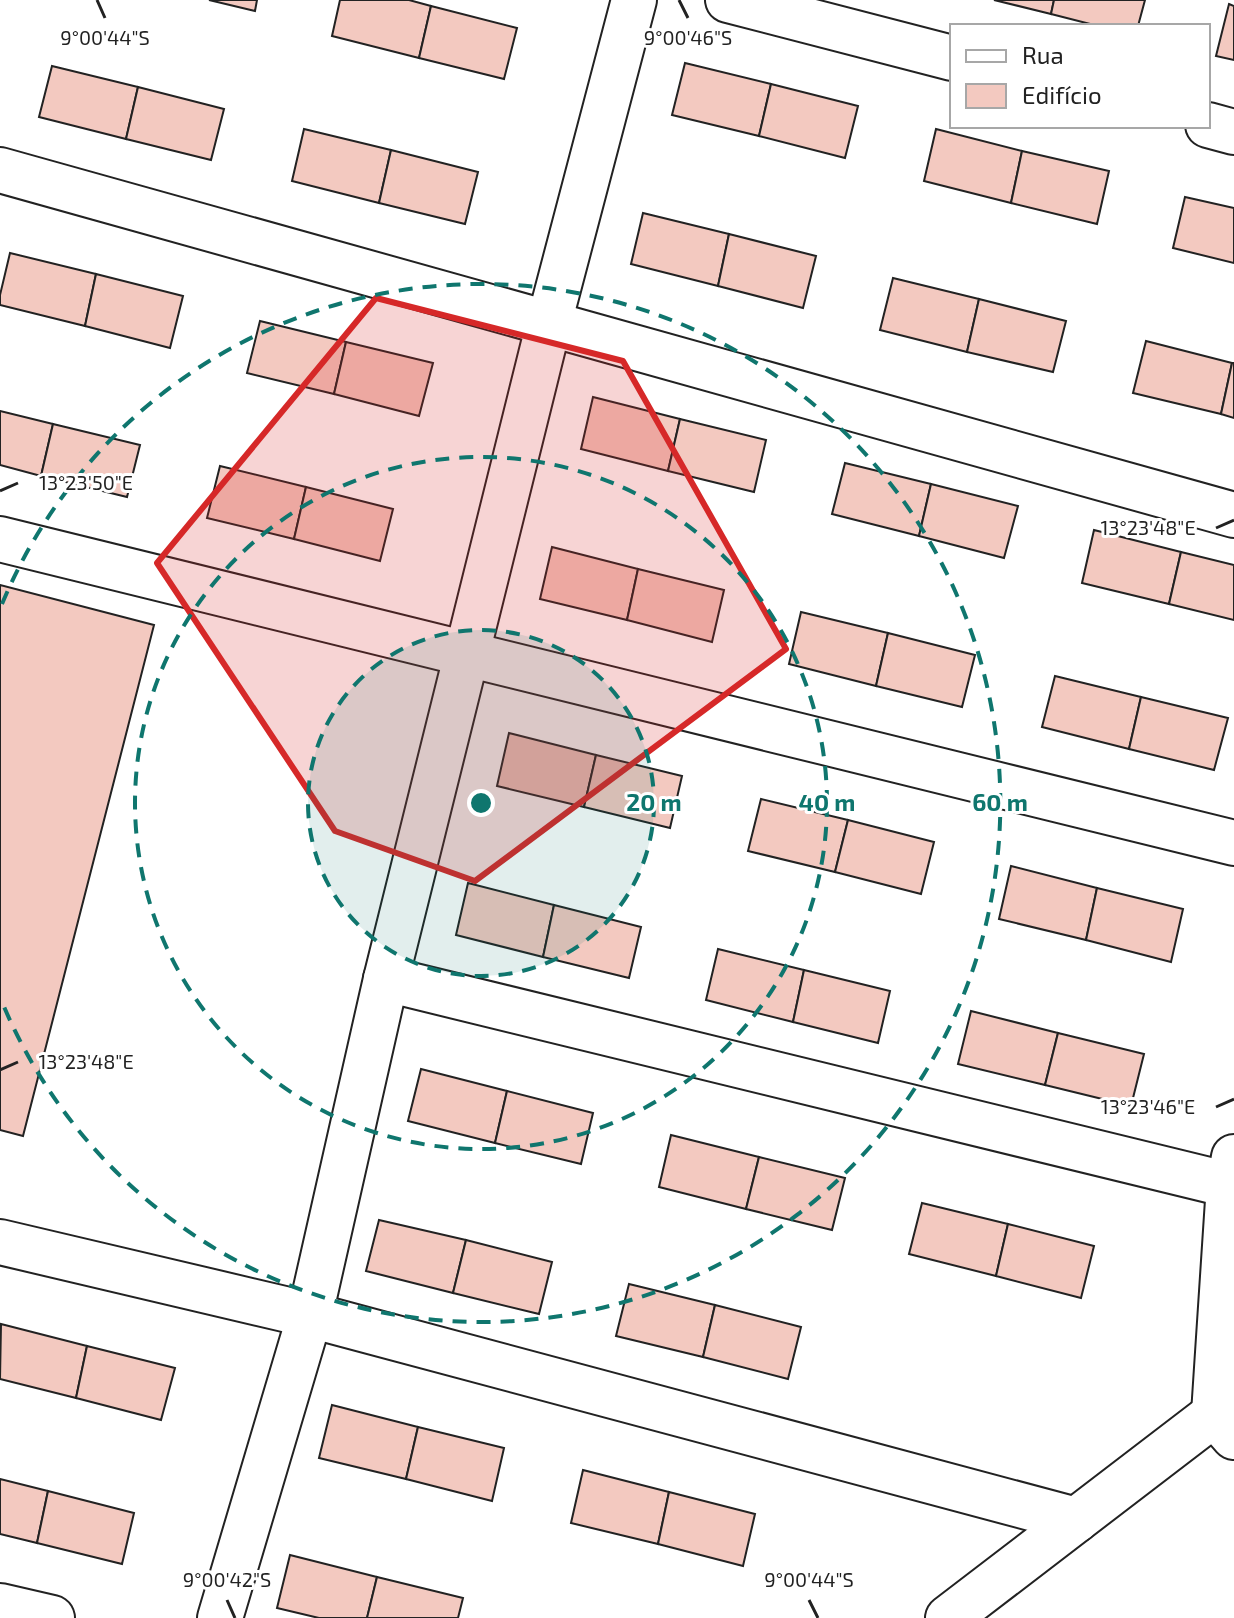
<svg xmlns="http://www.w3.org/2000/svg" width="1234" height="1618" font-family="'Exo 2',sans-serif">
  <rect width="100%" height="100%" fill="#fff"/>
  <g fill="#f3c9c0" stroke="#222" stroke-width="2">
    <path d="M209 0H257L255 11Z"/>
    <path d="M340 0H409L431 6 419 58 332 36Z"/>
    <path d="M994 0H1054L1051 14Z"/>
    <path d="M1054 0H1145L1138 26H1098L1051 14Z"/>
    <path d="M1229 4 1234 6V60L1216 56Z"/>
    <path d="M431 6 517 28 504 79 419 58Z"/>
    <path d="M685 63 771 84 759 136 672 115Z"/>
    <path d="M52 66 138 87 126 139 39 117Z"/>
    <path d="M771 84 858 106 845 158 759 136Z"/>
    <path d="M138 87 224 109 211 160 126 139Z"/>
    <path d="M304 129 391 150 379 203 292 181Z"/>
    <path d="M936 129 1022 151 1011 203 924 181Z"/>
    <path d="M391 150 478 172 465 224 379 203Z"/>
    <path d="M1022 151 1109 171 1097 224 1011 203Z"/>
    <path d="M1185 197 1234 208V263L1173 248Z"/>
    <path d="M643 213 729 234 718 286 631 264Z"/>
    <path d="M729 234 816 256 803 308 718 286Z"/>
    <path d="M10 253 96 274 85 326 0 305V295Z"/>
    <path d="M96 274 183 296 170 348 85 326Z"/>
    <path d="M893 278 979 299 967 352 880 330Z"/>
    <path d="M979 299 1066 321 1053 372 967 352Z"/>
    <path d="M260 321 346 342 334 394 247 373Z"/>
    <path d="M1146 341 1232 363 1221 414 1133 393Z"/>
    <path d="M346 342 433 363 419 416 334 394Z"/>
    <path d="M1232 363H1234V418L1221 414Z"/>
    <path d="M593 397 680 419 668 471 581 449Z"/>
    <path d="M0 411 53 424 41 476 0 465Z"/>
    <path d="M680 419 766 440 754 492 668 471Z"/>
    <path d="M53 424 140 445 127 497 41 476Z"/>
    <path d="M845 463 931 484 919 536 832 514Z"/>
    <path d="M220 466 306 487 294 539 207 518Z"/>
    <path d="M931 484 1018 506 1004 558 919 536Z"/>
    <path d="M306 487 393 509 380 561 294 539Z"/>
    <path d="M1094 530 1181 552 1169 604 1082 583Z"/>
    <path d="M552 547 638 569 627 620 540 599Z"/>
    <path d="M1181 552 1234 565V620L1169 604Z"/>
    <path d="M638 569 724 590 712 642 627 620Z"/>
    <path d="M0 585 154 625 23 1136 0 1130Z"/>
    <path d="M801 612 888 633 876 686 789 664Z"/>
    <path d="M888 633 975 655 962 707 876 686Z"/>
    <path d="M1055 676 1141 697 1129 749 1042 727Z"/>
    <path d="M1141 697 1228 718 1214 770 1129 749Z"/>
    <path d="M509 733 596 755 584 807 497 786Z"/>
    <path d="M596 755 682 776 670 828 584 807Z"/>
    <path d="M761 799 848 820 835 872 748 851Z"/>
    <path d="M848 820 934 842 921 894 835 872Z"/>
    <path d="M1011 866 1097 888 1086 940 999 919Z"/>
    <path d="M468 883 554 905 543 957 456 935Z"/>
    <path d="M1097 888 1183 909 1171 962 1086 940Z"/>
    <path d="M554 905 641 927 629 978 543 957Z"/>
    <path d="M718 949 804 970 793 1022 706 1000Z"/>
    <path d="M804 970 890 991 878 1043 793 1022Z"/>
    <path d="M971 1011 1058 1033 1045 1085 958 1064Z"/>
    <path d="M1058 1033 1144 1054 1131 1106 1045 1085Z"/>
    <path d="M421 1069 507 1091 495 1143 408 1121Z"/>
    <path d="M507 1091 593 1113 581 1164 495 1143Z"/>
    <path d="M671 1135 759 1157 746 1209 659 1187Z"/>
    <path d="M759 1157 845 1178 832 1230 746 1209Z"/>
    <path d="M922 1203 1008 1224 996 1276 909 1254Z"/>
    <path d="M379 1220 466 1240 453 1293 366 1271Z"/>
    <path d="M1008 1224 1094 1246 1081 1298 996 1276Z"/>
    <path d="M466 1240 552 1262 539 1314 453 1293Z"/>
    <path d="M629 1284 715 1305 703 1357 616 1336Z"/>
    <path d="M715 1305 801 1327 788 1379 703 1357Z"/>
    <path d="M1 1324 87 1346 76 1398 0 1379Z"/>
    <path d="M87 1346 175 1368 161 1420 76 1398Z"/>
    <path d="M332 1405 418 1427 406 1479 319 1458Z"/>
    <path d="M418 1427 504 1448 492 1501 406 1479Z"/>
    <path d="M583 1470 669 1492 658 1544 571 1523Z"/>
    <path d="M0 1479 48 1491 37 1543 0 1534Z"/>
    <path d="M48 1491 134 1513 122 1564 37 1543Z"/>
    <path d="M669 1492 755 1514 743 1566 658 1544Z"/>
    <path d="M290 1555 377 1577 367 1618H319L277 1608Z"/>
    <path d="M377 1577 463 1598 458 1618H367Z"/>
  </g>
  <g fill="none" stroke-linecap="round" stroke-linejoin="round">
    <g stroke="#222" stroke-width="48">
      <g id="minor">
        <path d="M728 0 952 58"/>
        <path d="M1208 125 1234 132"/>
        <path d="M0 170 1234 515"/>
        <path d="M0 539 1234 843"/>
        <path d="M386 979 1229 1185"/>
        <path d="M1234 1157 1229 1185 1214 1414 1234 1437"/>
        <path d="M0 1242 310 1315 1076 1520"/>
        <path d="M0 1606 52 1618"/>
        <path d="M220 1618 310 1315 386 979 549 323 634 0"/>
        <path d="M948 1618 1234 1399"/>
      </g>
    </g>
    <use href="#minor" stroke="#fff" stroke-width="44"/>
  </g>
  <path fill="#d62828" fill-opacity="0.2" stroke="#d62828" stroke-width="6" stroke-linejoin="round" d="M376 298 623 361 786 649 475 881 335 831 157 563Z"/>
  <path fill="none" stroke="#222" stroke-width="3" d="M97 0 105 18M679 0 688 18M0 491 18 483M1216 528 1234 520M0 1070 18 1062M1216 1107 1234 1099M227 1600 235 1618M809 1600 818 1618"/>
  <circle cx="481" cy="803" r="173" fill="#0f766e" fill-opacity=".12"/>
  <g fill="none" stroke="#0f766e" stroke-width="4" stroke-dasharray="14 10">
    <circle cx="481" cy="803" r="173"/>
    <circle cx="481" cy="803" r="346"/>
    <path d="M2 604A519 519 0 1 1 2 1002"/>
  </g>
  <g font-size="20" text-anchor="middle" fill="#222" stroke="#fff" stroke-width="6" stroke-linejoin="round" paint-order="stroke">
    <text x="105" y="45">9°00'44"S</text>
    <text x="688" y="45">9°00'46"S</text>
    <text x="86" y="490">13°23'50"E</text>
    <text x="1148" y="535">13°23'48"E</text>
    <text x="86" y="1069">13°23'48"E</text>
    <text x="1148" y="1114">13°23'46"E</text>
    <text x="227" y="1587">9°00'42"S</text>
    <text x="809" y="1587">9°00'44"S</text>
  </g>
  <circle cx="481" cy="803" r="12" fill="#0f766e" stroke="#fff" stroke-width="4"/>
  <g font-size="24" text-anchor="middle" font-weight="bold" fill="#0f766e" stroke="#fff" stroke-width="6" stroke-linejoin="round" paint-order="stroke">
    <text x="654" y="811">20 m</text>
    <text x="827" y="811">40 m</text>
    <text x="1000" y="811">60 m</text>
  </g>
  <rect x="950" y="24" width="260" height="104" fill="#ffffff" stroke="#a7a7a7" stroke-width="2"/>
  <rect x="966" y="50" width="40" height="12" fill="#ffffff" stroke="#a7a7a7" stroke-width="2"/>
  <text x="1022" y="64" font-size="24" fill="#222222">Rua</text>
  <rect x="966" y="84" width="40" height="24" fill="#f3c9c0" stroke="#a7a7a7" stroke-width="2"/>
  <text x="1022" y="104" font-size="24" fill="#222222">Edifício</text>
</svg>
